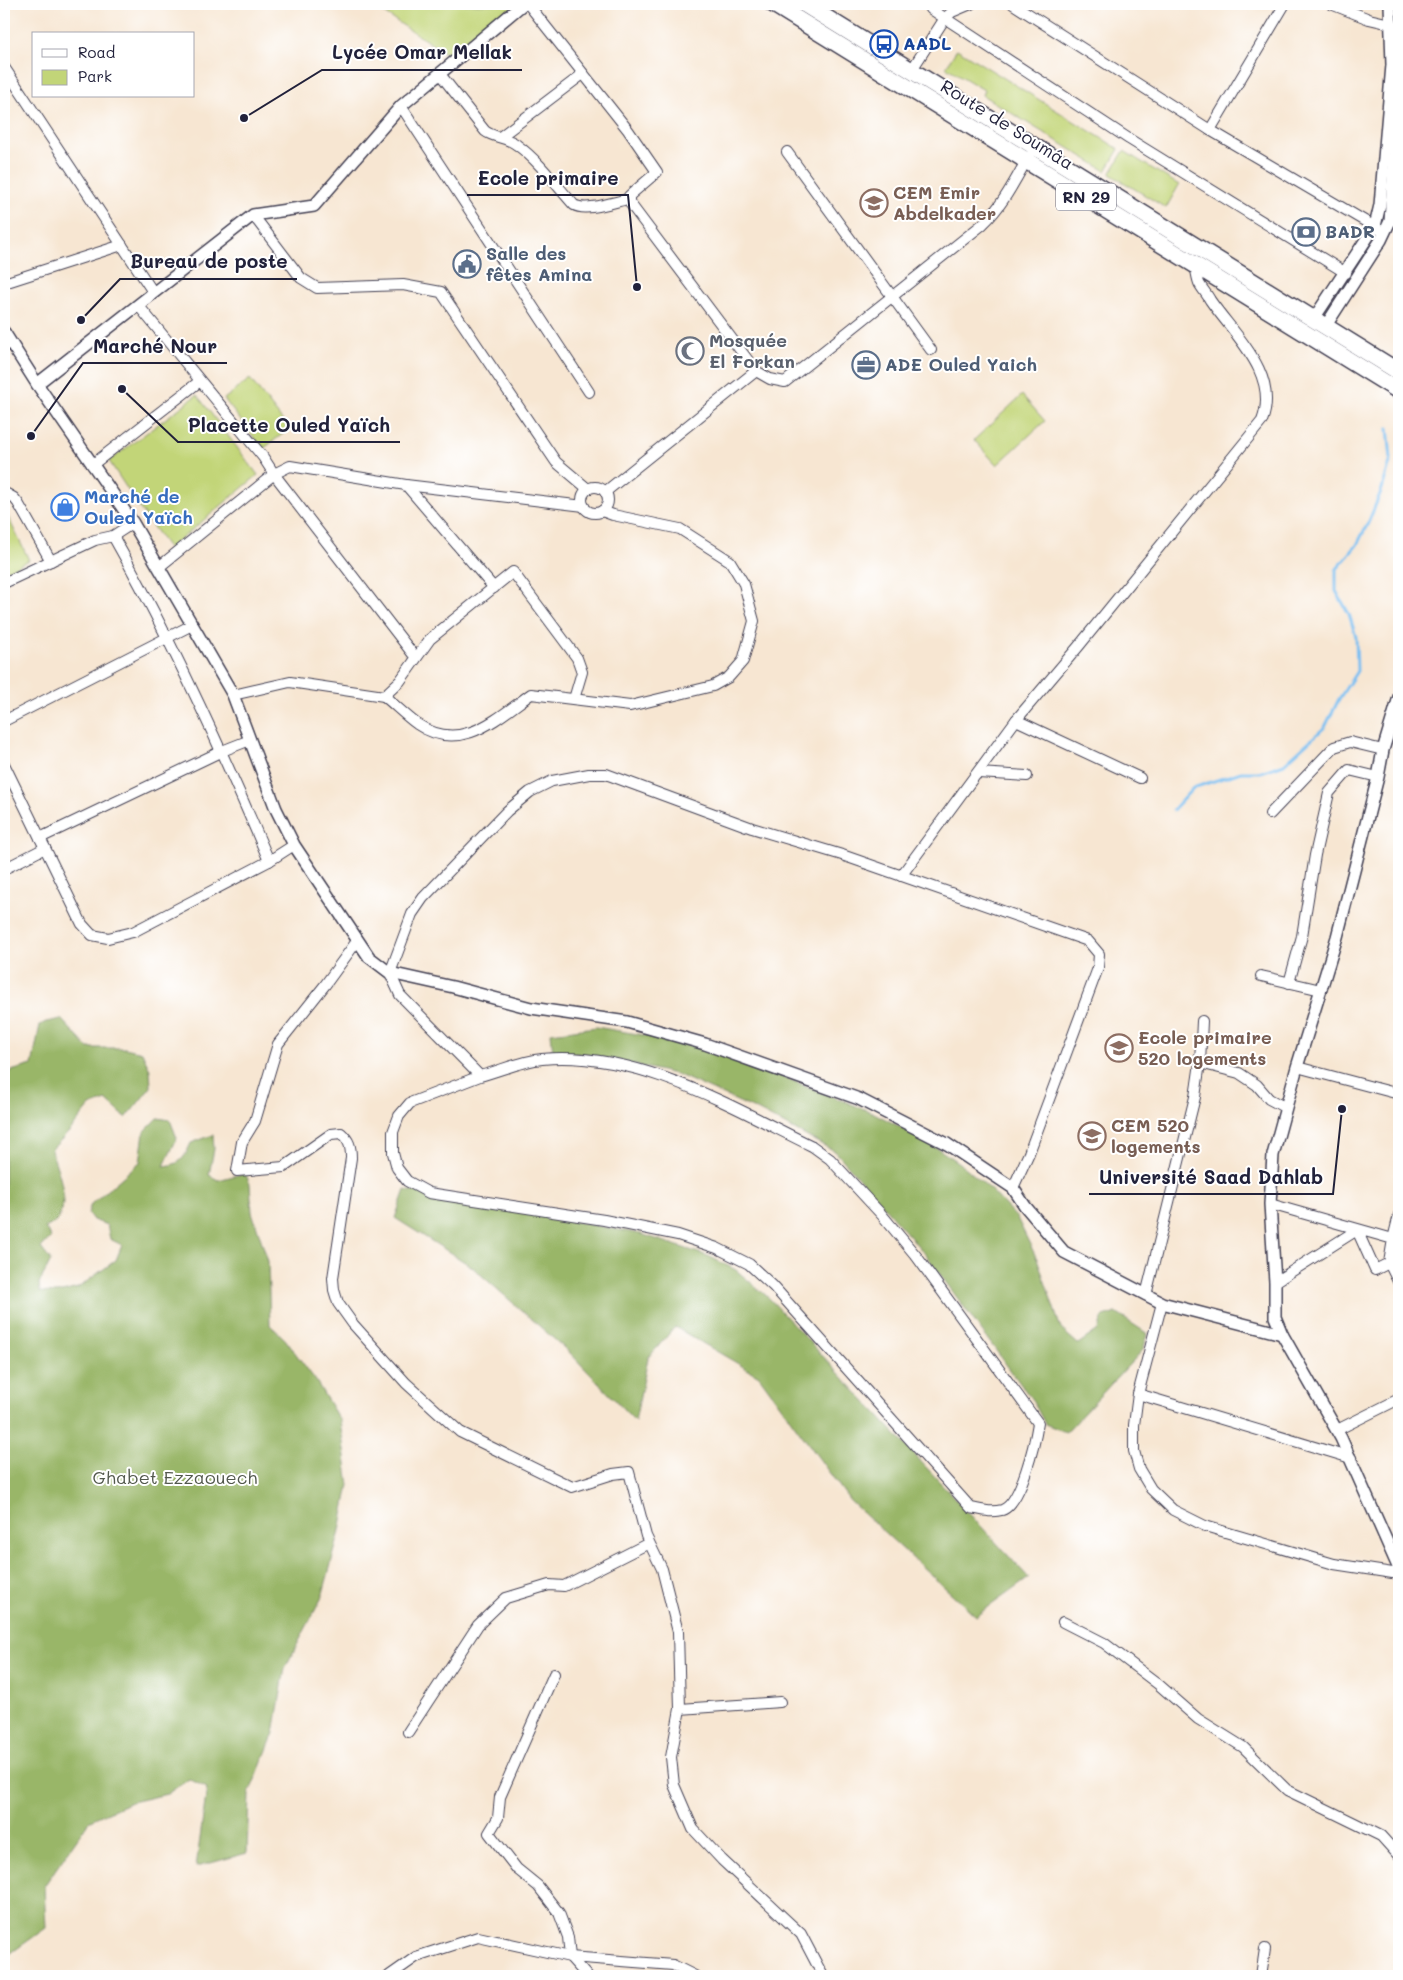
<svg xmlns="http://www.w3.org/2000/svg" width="1403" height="1980" font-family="Mali,sans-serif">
  <rect width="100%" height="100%" fill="#fff"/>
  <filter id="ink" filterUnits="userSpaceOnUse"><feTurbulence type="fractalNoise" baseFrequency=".02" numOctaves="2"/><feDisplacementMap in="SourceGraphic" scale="10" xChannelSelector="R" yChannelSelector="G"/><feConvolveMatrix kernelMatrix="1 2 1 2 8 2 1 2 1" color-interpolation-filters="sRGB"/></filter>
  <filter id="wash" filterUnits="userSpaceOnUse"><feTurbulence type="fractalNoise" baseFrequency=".0096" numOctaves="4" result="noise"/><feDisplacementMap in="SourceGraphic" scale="20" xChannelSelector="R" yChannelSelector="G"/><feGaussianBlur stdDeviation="1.12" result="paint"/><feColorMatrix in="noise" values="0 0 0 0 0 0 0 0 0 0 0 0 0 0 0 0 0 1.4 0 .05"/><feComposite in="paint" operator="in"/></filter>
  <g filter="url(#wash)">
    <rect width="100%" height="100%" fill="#f7e6d2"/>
    <g fill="#c2d578" stroke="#727c5a">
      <path d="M370 4H516L450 56Z"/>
      <path d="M957 49 1119 149 1106 171 982 95 984 90 946 67Z"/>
      <path d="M1124 151 1179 185 1166 208 1110 174Z"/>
      <path d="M250 379 289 429 263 449 224 399Z"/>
      <path d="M197 395 258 475 169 549 141 510 109 461Z"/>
      <path d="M1022 395 1045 421 997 465 974 440Z"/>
      <path d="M4 509 29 560 4 572Z"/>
    </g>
    <g fill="#99b668" stroke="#5e6c52">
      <path d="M61 1019 88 1048H125L142 1052 150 1070 151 1087 126 1118 106 1100 90 1106 68 1133 51 1150C58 1171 70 1198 58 1219 56 1223 50 1225 45 1228L51 1237 41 1248 51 1261 39 1283 40 1292 58 1293 78 1288 116 1260 122 1245 110 1239 107 1225 93 1220 88 1213 91 1204 140 1162 144 1132 158 1118 170 1120 177 1138 164 1166C182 1164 184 1158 191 1143L213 1135 214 1149 209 1175 218 1180 245 1173 250 1184 252 1212 268 1261 270 1325 285 1339 316 1381 340 1421 349 1485 339 1535 322 1597 285 1668 274 1733 249 1794 247 1853 196 1867 207 1788 189 1779 167 1794 131 1802 90 1820 44 1886 46 1928 4 1958V1073L32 1065 40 1025 46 1022Z"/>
      <path d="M596 1027 667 1039 733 1057 874 1113 927 1141 966 1168 989 1188 1017 1218 1038 1261 1061 1329 1078 1344 1098 1330 1103 1317 1116 1313 1148 1334 1143 1350 1066 1432 1045 1424 1033 1401 925 1254 836 1152 757 1110 679 1075 587 1054 553 1053 551 1033Z"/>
      <path d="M405 1190 641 1234 708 1256 736 1270 769 1298 1029 1578 976 1616 850 1501 759 1376 675 1327 648 1358 635 1421 571 1354 471 1266 395 1218Z"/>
    </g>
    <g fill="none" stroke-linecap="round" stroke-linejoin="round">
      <path stroke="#7abff1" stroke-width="3" d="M1173 810 1193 788 1241 772H1261L1284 764 1325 727 1339 699 1357 671 1356 637 1349 614 1336 591V570L1357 545 1369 521 1382 489 1391 459 1388 428"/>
    </g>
  </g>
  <g filter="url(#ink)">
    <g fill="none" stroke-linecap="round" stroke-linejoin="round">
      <g stroke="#423f52" stroke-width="12">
        <g id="minor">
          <path d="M528 4 628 130 657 172 629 196V202L756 371 770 379 785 382 983 224C1004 204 1015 180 1029 156"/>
          <path d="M928 4 931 9 940 15 1129 139 1346 273"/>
          <path d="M1013 4 1210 130 1380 230"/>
          <path d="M1331 4 1369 19 1399 26"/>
          <path d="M4 67 153 292"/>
          <path d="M911 71 945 18 952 12 971 4"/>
          <path d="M440 74 485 131C494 138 507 137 517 145 539 161 556 185 574 205 586 212 614 202 628 199"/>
          <path d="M401 106 589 392"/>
          <path d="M1210 130 1285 4"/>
          <path d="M500 137 583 74"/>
          <path d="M787 152 931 350"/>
          <path d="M253 215 301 278 317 288 403 285 441 292 556 462 588 489"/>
          <path d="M4 283 122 245"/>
          <path d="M138 305 263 457 274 474 290 466 406 485 584 506"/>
          <path d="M92 465 200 381"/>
          <path d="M406 485 494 588"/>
          <circle cx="595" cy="500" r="13"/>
          <path d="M605 492 756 371"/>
          <path d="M4 495 7 494 14 498 18 503 51 561"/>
          <path d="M113 536 133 523"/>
          <path d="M159 567 274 474 416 658"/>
          <path d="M4 583 95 540 113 536C172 640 222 750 269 861"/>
          <path d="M233 695 290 682 384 696 400 681 430 639 513 572 577 658 582 672 574 699"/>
          <path d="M384 696C395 705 406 716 417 724 461 754 496 719 531 694L630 706 713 686 729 677 743 661 754 621 744 584 730 561 680 529 613 515 602 511"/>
          <path d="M1016 720 1140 778"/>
          <path d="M4 721 192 625"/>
          <path d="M4 764 82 924 92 935 108 938 133 932 269 861 294 845"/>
          <path d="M978 773 1027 776"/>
          <path d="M1270 814 1334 747 1350 742 1383 750"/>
          <path d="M40 838 222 751 250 740"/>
          <path d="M4 869 45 848"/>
          <path d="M901 876 1016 720 1078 647 1262 421C1280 374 1234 335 1210 300 1207 294 1202 289 1199 283 1197 278 1196 270 1195 264"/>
          <path d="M357 941 325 985 278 1044 255 1121 242 1142 237 1171 284 1167 331 1134 341 1133C349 1140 351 1146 351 1158L333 1278 334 1290 338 1303 353 1324 406 1383 460 1432 572 1487 613 1474 629 1472 646 1536 662 1569 678 1632 680 1709 671 1757 674 1785 693 1829 722 1860 801 1934 823 1976"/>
          <path d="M1261 976 1321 990"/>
          <path d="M1289 983 1302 936 1315 855 1329 793 1349 770 1378 777"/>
          <path d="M1200 1063 1239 1073 1257 1085 1269 1099 1286 1108"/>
          <path d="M1297 1067 1399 1094"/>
          <path d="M480 1076C499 1071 522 1061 542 1059 637 1050 730 1106 812 1146L830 1159 882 1215 917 1257 1038 1423C1035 1442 1021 1504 1002 1510 991 1513 982 1510 971 1508L773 1286 749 1264 717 1248 678 1235 604 1220 429 1193 407 1181 397 1168 393 1153V1132L399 1116 410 1103 480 1076 400 995 390 973 412 914 423 898 507 811 530 792 552 781 589 774H606L752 828 842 855 1088 941 1099 954 1098 968 1029 1153 1013 1188"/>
          <path d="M1270 1204 1393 1239 1389 1263 1399 1283"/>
          <path d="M1393 1239 1399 1215"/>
          <path d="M1275 1282 1357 1230 1375 1270 1389 1263"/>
          <path d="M1146 1295 1195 1097 1200 1063 1202 1021"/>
          <path d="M1162 1303 1138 1394 1134 1425V1451L1139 1469 1151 1489 1173 1510 1205 1526 1334 1564 1399 1574"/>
          <path d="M1138 1394 1351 1458"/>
          <path d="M1337 1430 1399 1399"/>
          <path d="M1063 1622 1104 1643 1158 1684 1198 1719 1243 1747 1287 1790 1381 1836 1399 1856"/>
          <path d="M554 1674 500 1797 498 1818 489 1833 517 1869 538 1886 559 1913 568 1937 570 1957 587 1976"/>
          <path d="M680 1709 780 1702"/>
          <path d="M408 1732 478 1625 506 1598 549 1585 564 1586 649 1543"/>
          <path d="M389 1976 416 1957 478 1937 570 1957 673 1965 695 1976"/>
          <path d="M1261 1976 1265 1949"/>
        </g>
      </g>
      <g stroke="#423f52" stroke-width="14">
        <g id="tertiary">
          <path d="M1313 320 1375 226 1380 205 1392 65 1390 4"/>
          <path d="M1325 327 1381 240 1390 221 1399 89"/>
          <path d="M4 332 37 384 133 523 233 695 276 809 294 845 369 957 390 973 453 987 531 1008 627 1022 705 1044 859 1099 947 1144 1013 1188 1025 1206 1064 1252 1162 1303 1282 1334"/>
          <path d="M37 384 253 215 314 206 401 106 523 4"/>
          <path d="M1399 697 1383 750 1378 777 1337 937 1297 1067 1273 1155 1270 1204 1275 1282V1317L1282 1334 1341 1438 1399 1569"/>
        </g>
      </g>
      <g stroke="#423f52" stroke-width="19">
        <g id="trunk">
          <path d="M773 4 1399 391"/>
          <path d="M804 4 1399 372"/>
        </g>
      </g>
      <use href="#minor" stroke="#fff" stroke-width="10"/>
      <use href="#tertiary" stroke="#fff" stroke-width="11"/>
      <use href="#trunk" stroke="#fff" stroke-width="16"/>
    </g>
  </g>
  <defs>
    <g id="bus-ring" transform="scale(1.4375)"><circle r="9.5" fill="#fff" stroke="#1a4fb4" stroke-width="1.5"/><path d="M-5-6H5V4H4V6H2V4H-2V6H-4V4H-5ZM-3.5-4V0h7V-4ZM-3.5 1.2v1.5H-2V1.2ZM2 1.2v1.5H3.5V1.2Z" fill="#1a4fb4"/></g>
    <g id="school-ring" transform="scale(1.4375)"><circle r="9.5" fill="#fff" stroke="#8d6e63" stroke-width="1.5"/><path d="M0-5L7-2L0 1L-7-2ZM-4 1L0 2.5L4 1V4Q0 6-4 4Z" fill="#8d6e63"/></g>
    <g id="bank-ring" transform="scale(1.4375)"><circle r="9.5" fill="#fff" stroke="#5c6f8a" stroke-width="1.5"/><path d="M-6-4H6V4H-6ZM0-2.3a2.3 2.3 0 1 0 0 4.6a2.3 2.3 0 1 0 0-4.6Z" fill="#5c6f8a"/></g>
    <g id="civic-ring" transform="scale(1.4375)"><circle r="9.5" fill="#fff" stroke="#5c6f8a" stroke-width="1.5"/><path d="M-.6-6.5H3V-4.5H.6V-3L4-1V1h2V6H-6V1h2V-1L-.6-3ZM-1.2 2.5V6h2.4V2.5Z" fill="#5c6f8a"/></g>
    <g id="mosque-ring" transform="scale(1.4375)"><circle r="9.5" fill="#fff" stroke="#6b7280" stroke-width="1.5"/><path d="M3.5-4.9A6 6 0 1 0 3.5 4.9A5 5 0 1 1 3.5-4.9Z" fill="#6b7280"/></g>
    <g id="office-ring" transform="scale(1.4375)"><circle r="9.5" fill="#fff" stroke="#5c6f8a" stroke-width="1.5"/><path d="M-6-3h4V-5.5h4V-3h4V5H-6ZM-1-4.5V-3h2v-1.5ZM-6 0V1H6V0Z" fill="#5c6f8a"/></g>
    <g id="shop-ring" transform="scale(1.4375)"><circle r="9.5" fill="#fff" stroke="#3f7fe0" stroke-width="1.5"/><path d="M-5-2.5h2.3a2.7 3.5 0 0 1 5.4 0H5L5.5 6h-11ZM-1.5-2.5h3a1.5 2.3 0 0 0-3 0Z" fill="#3f7fe0"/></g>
  </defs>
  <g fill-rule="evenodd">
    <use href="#bus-ring" x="884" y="44"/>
    <use href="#school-ring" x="874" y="203"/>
    <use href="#bank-ring" x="1306" y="232"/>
    <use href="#civic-ring" x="467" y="264"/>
    <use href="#mosque-ring" x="690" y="351"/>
    <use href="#office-ring" x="866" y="365"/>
    <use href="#shop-ring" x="65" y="507"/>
    <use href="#school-ring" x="1119" y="1048"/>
    <use href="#school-ring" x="1092" y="1136"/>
  </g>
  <g text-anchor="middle" stroke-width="4" stroke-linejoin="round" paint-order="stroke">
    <rect fill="#fff" stroke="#646476" stroke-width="1" x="1056" y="183.5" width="60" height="27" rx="4"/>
    <g font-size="16" font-weight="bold" fill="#22223b">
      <text x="1086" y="203">RN 29</text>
    </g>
    <g font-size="18" font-weight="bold" fill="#164399" stroke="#fff" text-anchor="start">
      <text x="903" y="50">AADL</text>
    </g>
    <g font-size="18" fill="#22223b" stroke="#fff">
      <text transform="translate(1007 125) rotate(32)" y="6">Route de Soumâa</text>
    </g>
    <g font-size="18" font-weight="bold" fill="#785e54" stroke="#fff" text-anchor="start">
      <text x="893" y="199">CEM Emir<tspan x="893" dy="21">Abdelkader</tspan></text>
      <text x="1138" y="1044">Ecole primaire<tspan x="1138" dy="21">520 logements</tspan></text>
      <text x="1111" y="1132">CEM 520<tspan x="1111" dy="21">logements</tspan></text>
    </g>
    <g font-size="18" font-weight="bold" fill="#4e5e75" stroke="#fff" text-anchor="start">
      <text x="1325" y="238">BADR</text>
      <text x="486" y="260">Salle des<tspan x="486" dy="21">fêtes Amina</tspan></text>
      <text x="885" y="371">ADE Ouled Yaich</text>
    </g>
    <g font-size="18" font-weight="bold" fill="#5b616d" stroke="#fff" text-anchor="start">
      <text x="709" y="347">Mosquée<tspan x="709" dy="21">El Forkan</tspan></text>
    </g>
    <g font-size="18" font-weight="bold" fill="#366cbe" stroke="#fff" text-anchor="start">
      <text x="84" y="503">Marché de<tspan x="84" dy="21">Ouled Yaïch</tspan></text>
    </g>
    <g font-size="18" fill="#52584d" stroke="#fff">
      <text x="175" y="1484">Ghabet Ezzaouech</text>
    </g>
  </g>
  <path fill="none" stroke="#22223b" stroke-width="2" d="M244 118L322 70H522M637 287L628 195H467M81 320L120 279H297M31 436L83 363H227M122 389L178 442H400M1342 1109L1333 1194H1089"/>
  <g fill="#22223b" stroke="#fff" stroke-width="2">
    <circle cx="244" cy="118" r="5"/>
    <circle cx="637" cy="287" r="5"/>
    <circle cx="81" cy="320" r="5"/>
    <circle cx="31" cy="436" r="5"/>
    <circle cx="122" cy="389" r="5"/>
    <circle cx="1342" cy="1109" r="5"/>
  </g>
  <g font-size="19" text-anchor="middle" font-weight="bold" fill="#22223b" stroke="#fff" stroke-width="4" stroke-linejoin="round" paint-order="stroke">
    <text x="422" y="59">Lycée Omar Mellak</text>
    <text x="548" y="185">Ecole primaire</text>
    <text x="209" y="268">Bureau de poste</text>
    <text x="155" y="353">Marché Nour</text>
    <text x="289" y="432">Placette Ouled Yaïch</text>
    <text x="1211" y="1184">Université Saad Dahlab</text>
  </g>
  <rect width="1403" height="1980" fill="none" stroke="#fff" stroke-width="20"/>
  <rect x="32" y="32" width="162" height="65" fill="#ffffff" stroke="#a7a7b1"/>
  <rect x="42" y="49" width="25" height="8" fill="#ffffff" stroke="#a7a7b1"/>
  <text x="78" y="58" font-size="15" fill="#22223b">Road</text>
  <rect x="42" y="70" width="25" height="15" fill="#c2d578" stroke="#a7a7b1"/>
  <text x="78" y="82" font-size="15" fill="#22223b">Park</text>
</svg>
